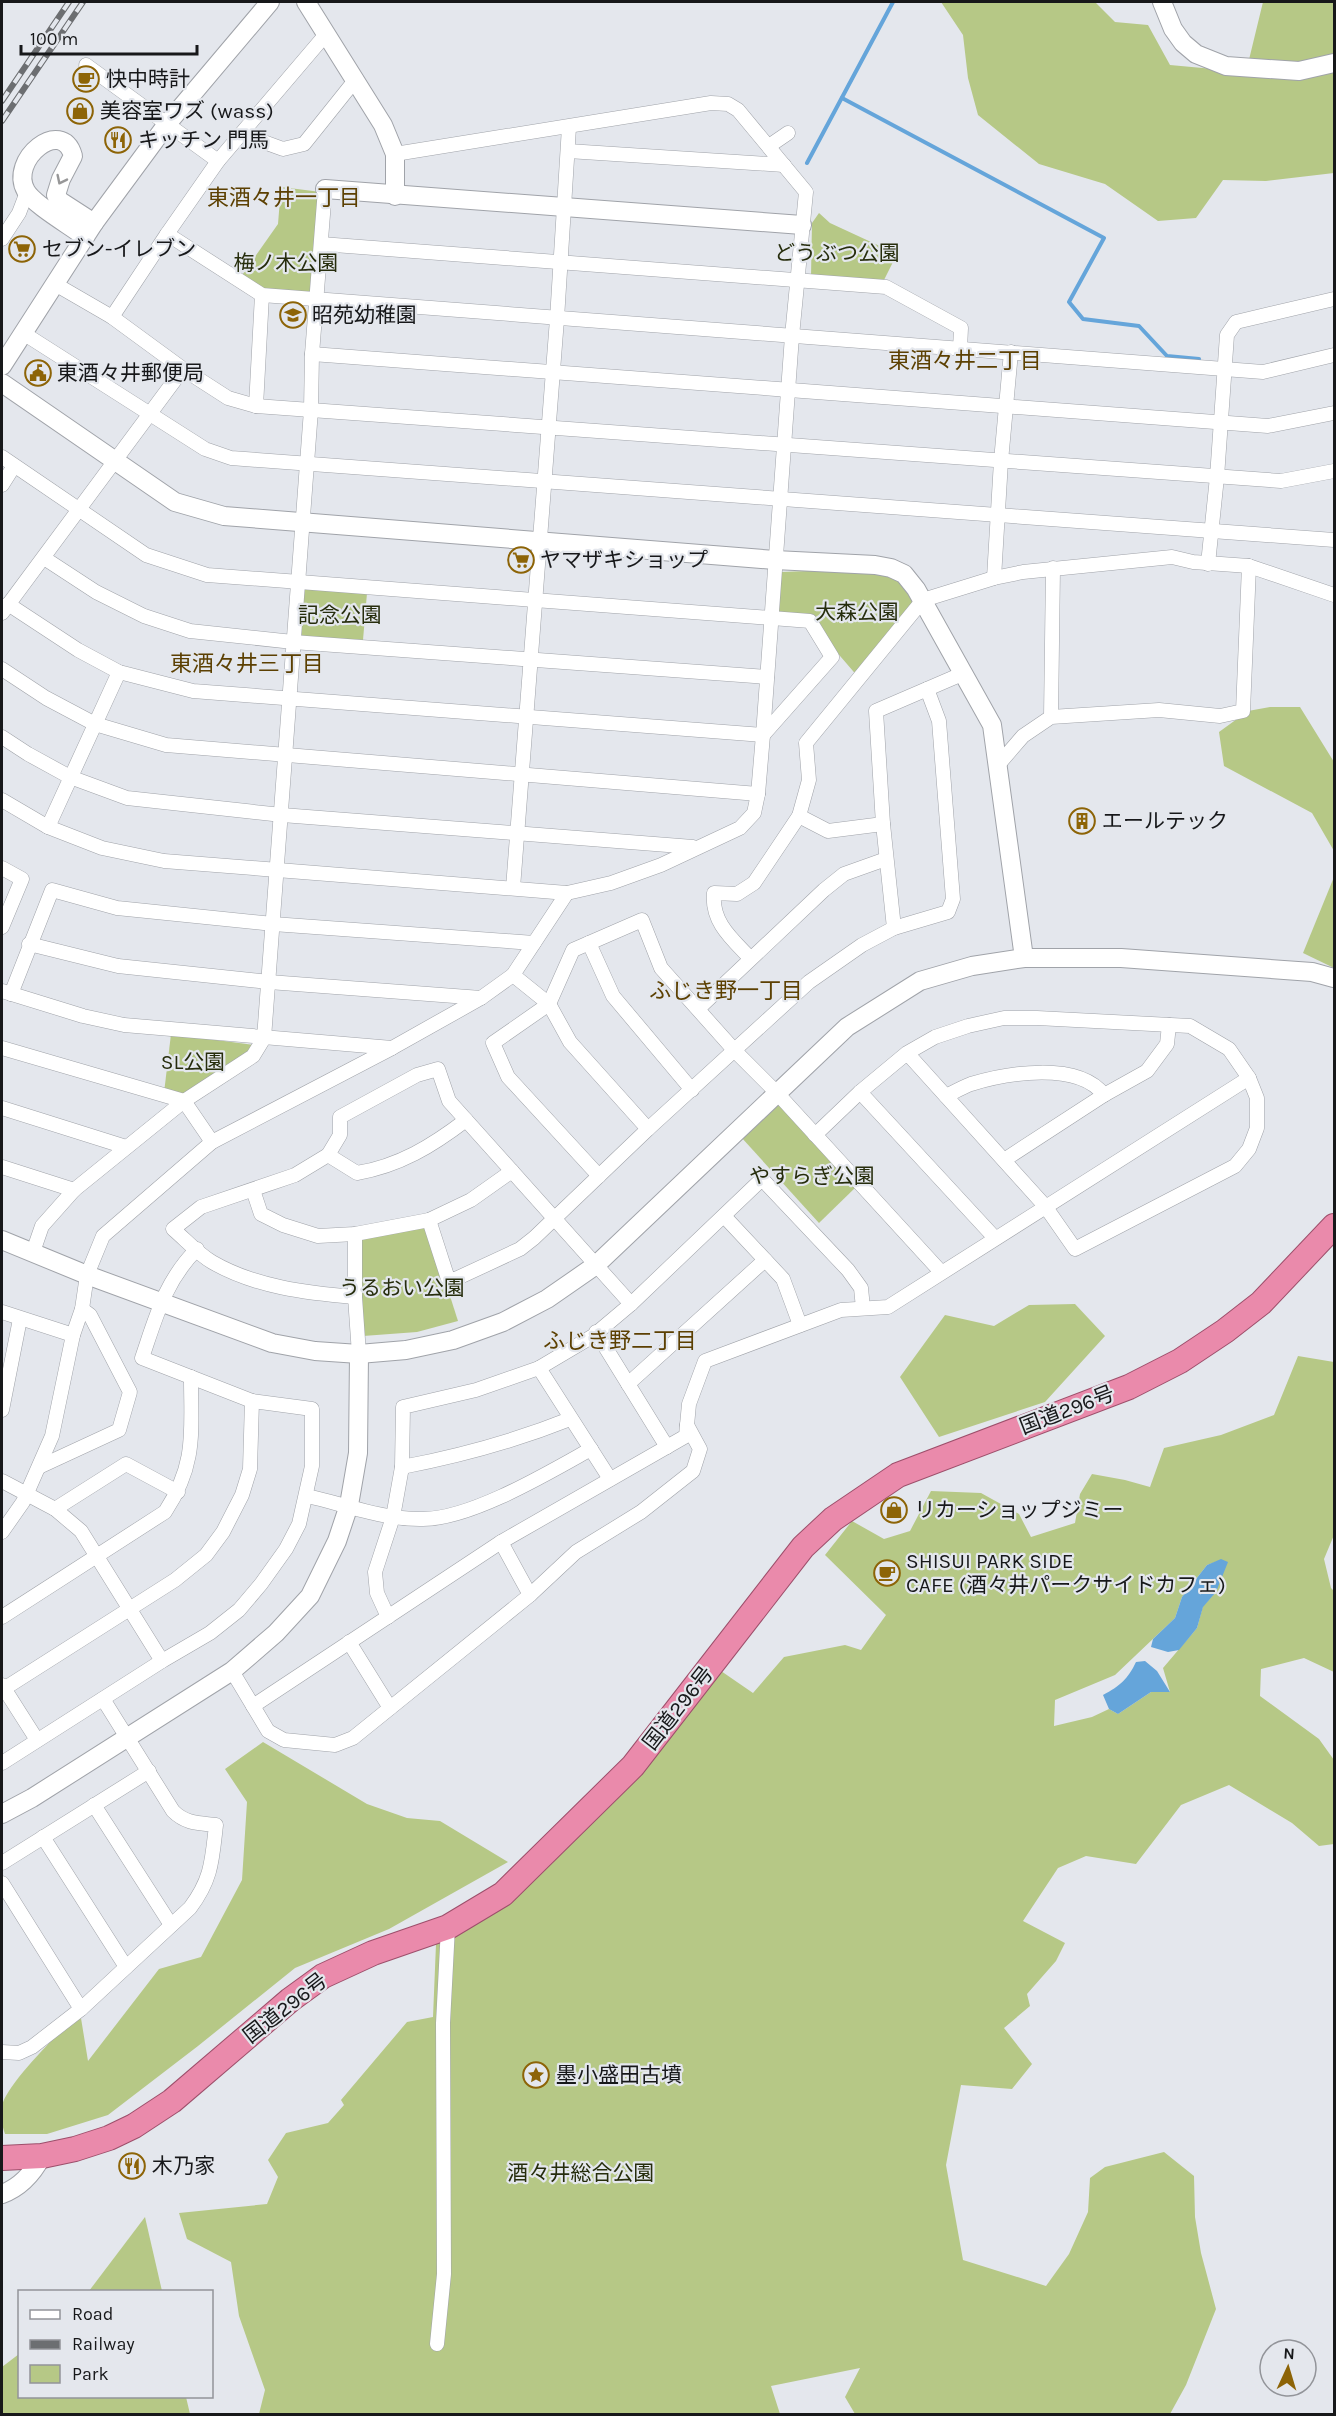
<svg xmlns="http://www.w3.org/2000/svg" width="1336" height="2416" font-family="Karla,'Noto Sans JP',sans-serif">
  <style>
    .green { fill: #b6c886; fill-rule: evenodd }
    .water { fill: #65a5da }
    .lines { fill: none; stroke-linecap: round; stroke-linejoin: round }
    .stream { stroke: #65a5da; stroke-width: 4 }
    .minor-casing { stroke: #a0a3a9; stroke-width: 15 }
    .tertiary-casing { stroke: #a0a3a9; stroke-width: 20 }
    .trunk-casing { stroke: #9d4f6b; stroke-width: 26 }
    .minor { stroke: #fff; stroke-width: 14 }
    .tertiary { stroke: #fff; stroke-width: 18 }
    .trunk { stroke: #ea8aab; stroke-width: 24 }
    .rail-casing { stroke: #6c6e71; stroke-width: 6 }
    .rail { stroke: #e4e7ed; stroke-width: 4; stroke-dasharray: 11; stroke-linecap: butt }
    .oneway { stroke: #979798 }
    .labels { text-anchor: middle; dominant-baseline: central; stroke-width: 4.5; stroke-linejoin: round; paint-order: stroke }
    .poi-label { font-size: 21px; fill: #17181a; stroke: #e4e7ed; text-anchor: start }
    .park-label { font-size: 21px; fill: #262d0c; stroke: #e4e7ed }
    .street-label { font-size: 21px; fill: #17181a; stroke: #e4e7ed }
    .neighbourhood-label { font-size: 22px; fill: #5c4002; stroke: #e4e7ed }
  </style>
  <rect width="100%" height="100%" fill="#e4e7ed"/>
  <g class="green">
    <path d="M 941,2 L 1095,2 L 1115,22 L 1148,25 L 1170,65 L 1246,72 L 1263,2 L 1334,2 L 1334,173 L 1266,181 L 1223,180 L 1196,218 L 1158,221 L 1105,184 L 1039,164 L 978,115 L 968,78 L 963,35 Z"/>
    <path d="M 281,187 L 321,192 L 313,295 L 263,291 L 240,278 L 278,224 Z"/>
    <path d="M 819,213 L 830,223 L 897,254 L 883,282 L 811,277 L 812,223 Z"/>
    <path d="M 887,568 L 923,600 L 859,678 L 810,621 L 778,612 L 781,572 Z"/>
    <path d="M 303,588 L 367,593 L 363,640 L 299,636 Z"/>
    <path d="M 1270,707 L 1300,707 L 1334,762 L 1334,851 L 1312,813 L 1224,766 L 1219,732 L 1248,711 Z"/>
    <path d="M 1334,877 L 1334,968 L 1303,953 Z"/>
    <path d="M 171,1034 L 254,1045 L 251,1054 L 183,1099 L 164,1093 Z"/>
    <path d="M 777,1099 L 857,1186 L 819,1223 L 741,1137 Z"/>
    <path d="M 427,1224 L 458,1321 L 417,1332 L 363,1336 L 358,1236 Z"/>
    <path d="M 1075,1304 L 1105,1336 L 1045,1402 L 939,1437 L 900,1377 L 945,1315 L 994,1326 L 1029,1305 Z"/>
    <path d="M 1298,1356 L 1334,1362 L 1334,1535 L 1324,1559 L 1331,1588 L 1334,1591 L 1334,1672 L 1304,1658 L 1261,1669 L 1260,1696 L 1319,1739 L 1334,1760 L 1334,1844 L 1319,1846 L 1292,1823 L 1229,1785 L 1181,1805 L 1136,1864 L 1086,1856 L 1058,1868 L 1023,1921 L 1065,1943 L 1056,1961 L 1027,1994 L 1030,2006 L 1004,2028 L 1032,2064 L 1012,2089 L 961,2085 L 946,2165 L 963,2260 L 1046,2286 L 1069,2254 L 1088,2212 L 1090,2178 L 1105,2167 L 1164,2152 L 1194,2176 L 1195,2217 L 1201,2253 L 1216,2309 L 1186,2385 L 1170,2414 L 855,2414 L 845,2397 L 860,2368 L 771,2386 L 780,2414 L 259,2414 L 265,2390 L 239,2316 L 231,2262 L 187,2239 L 179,2213 L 267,2204 L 278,2177 L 268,2160 L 286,2133 L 328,2123 L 344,2105 L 341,2100 L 407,2022 L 433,2017 L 436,1944 L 488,1910 L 721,1671 L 753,1693 L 784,1657 L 845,1645 L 861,1650 L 886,1615 L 825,1555 L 852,1521 L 884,1539 L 910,1531 L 931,1491 L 981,1493 L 1019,1514 L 1031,1537 L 1075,1523 L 1080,1494 L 1092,1474 L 1125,1480 L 1150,1487 L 1164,1448 L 1221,1435 L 1274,1415 ZM 1221,1560 L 1216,1592 L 1203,1606 L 1197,1628 L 1163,1668 L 1170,1692 L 1151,1692 L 1118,1714 L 1109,1709 L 1092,1717 L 1054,1726 L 1055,1700 L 1115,1675 L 1175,1618 L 1182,1597 L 1207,1565 Z"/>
    <path d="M 263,1742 L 367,1804 L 407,1818 L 440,1821 L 508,1862 L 389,1929 L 295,1968 L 198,2046 L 108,2115 L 47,2134 L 5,2134 C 2,2125 0,2116 2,2106 C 6,2084 62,2030 80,2012 L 88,2061 L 159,1969 L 201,1957 L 242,1880 L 247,1802 L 225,1769 Z"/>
    <path d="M 145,2217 L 162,2291 L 89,2291 Z"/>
    <path d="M 19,2354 L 20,2396 L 186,2397 L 190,2414 L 2,2414 L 2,2367 Z"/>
  </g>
  <g class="water">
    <path d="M 1221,1559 L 1228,1562 L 1216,1592 L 1203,1607 L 1197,1628 L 1179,1650 L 1168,1652 L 1151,1647 L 1153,1639 L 1175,1618 L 1182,1597 L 1207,1565 Z"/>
    <path d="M 1145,1661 L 1157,1671 L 1170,1692 L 1151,1692 L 1118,1714 L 1109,1709 L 1103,1695 C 1120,1686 1128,1679 1136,1662 Z"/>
  </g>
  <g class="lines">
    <g class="stream">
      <path d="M 842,98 L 1104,238 L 1069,302 L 1083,319 L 1139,326 L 1167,356 L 1199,359"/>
      <path d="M 807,163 L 893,2"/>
    </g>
    <g class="minor-casing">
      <g id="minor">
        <path d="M 86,65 L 218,161"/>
        <path d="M 242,134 L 283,149 L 304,144 L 356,79"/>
        <path d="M 769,146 L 788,133"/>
        <path d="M 568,151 L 784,165"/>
        <path d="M 167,234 L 262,295 L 1263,372 L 1334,355"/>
        <path d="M 2,239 L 19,213 L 27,192"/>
        <path d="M 321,244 L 886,287 L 961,328 L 960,349"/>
        <path d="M 55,284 L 112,317 L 183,369 L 228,398 L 256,406 L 1281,481 L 1334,471"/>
        <path d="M 112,317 L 167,234 L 218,161 L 327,33"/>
        <path d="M 23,333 L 205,449 L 231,458 L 1334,540"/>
        <path d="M 312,354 L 1268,426 L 1334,413"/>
        <path d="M 256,406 L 262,295"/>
        <path d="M 2,457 L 146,555 L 207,575 L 810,621 L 832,657 L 763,735 L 193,691 L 119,672 L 78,650 L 8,604"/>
        <path d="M 2,485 L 14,466"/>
        <path d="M 44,558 L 96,592 L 144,616 L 190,631 L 293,642 L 767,677"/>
        <path d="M 1208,564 L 1217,477 L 1227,335 L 1236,322 L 1334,299"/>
        <path d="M 994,578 L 1001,461 L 1011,352"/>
        <path d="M 2,613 L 183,369"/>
        <path d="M 2,669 L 46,698 L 95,724 L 166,745 L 758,794"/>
        <path d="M 1051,717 L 1053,568"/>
        <path d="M 2,737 L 28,754 L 70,777 L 127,798 L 282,815 L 693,847"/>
        <path d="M 998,765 L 1023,736 L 1051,717 L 1159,710 L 1220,716 L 1243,711 L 1249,566"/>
        <path d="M 2,800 L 48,827 L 102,848 L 164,861 L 567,893 L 611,883 L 661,865 L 740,828 L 754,813 L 758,794 L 763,735 L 792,336 L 806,192 L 738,110 L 728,104 L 711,103 L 395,154"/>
        <path d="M 799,816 L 828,831 L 883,824"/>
        <path d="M 48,827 L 119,672"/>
        <path d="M 2,868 L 22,879 L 2,927"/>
        <path d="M 513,888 L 557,319 L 569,127"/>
        <path d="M 894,928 L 883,824 L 876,711 L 962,674"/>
        <path d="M 589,943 L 613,996 L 692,1090"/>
        <path d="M 29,944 L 118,966 L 269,982 L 481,998"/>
        <path d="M 750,958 C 732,939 711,922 714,893 L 737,894 L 754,883 L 799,816 L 809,780 L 806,743 L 923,600 L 994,578 L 1023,572 L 1172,557 L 1193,562 L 1249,566 L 1334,595"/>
        <path d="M 513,975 L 549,1004 L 570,1042 L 648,1129"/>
        <path d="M 2,991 L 83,1016 L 124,1025 L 392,1048"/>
        <path d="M 11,994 L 52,890 L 117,908 L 273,924 L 534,943"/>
        <path d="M 699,1008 L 824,890 L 844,874 L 886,859"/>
        <path d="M 2,1048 L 184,1101 L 212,1142"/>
        <path d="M 860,1092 L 994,1237"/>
        <path d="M 946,1096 C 954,1092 963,1087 971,1084 C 1007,1073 1078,1061 1104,1095"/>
        <path d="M 2,1108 L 126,1147"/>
        <path d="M 815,1135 L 860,1092 L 907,1053 L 935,1037 L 968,1026 L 1004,1018 L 1037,1018 L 1190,1026 L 1229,1049 L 1249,1078 L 1257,1098 L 1257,1128 L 1249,1149 L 1235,1166 L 1075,1249 L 1045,1206 L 907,1053"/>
        <path d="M 328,1155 L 357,1173 C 399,1166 432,1146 466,1120"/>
        <path d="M 1004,1160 L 1104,1095 L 1147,1071 L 1167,1044 L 1169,1025"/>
        <path d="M 2,1167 L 74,1190"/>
        <path d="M 599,1176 L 508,1077 L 493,1043 L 549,1004 L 573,950 L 642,920 L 661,968 L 735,1051 L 777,1093 L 941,1272"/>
        <path d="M 253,1190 L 261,1214 L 283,1225 L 318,1236 L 355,1234 L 429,1220 L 471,1200 L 512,1171"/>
        <path d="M 724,1216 L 783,1279 L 800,1325"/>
        <path d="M 429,1220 L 449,1282 L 520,1249 L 534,1238 L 648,1129 L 809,982 L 862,945 L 894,928 L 948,912 L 953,899 L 939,721 L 927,689"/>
        <path d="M 355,1234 L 355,1297 L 359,1354"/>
        <path d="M 33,1252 L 42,1226 L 74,1190 L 184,1101 L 253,1056 L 264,1038 L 311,410 L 312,354 L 325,189"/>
        <path d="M 355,1297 C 307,1293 255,1287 212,1262 C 198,1254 186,1240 173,1229 L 201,1207 L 295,1175 L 328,1155 L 340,1135 L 340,1117 L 417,1075 L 438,1069 L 449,1101 L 631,1304"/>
        <path d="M 2,1312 L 73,1335"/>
        <path d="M 596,1332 L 667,1447"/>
        <path d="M 539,1368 L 610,1479"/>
        <path d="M 628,1384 L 765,1260"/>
        <path d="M 2,1410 L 20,1319"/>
        <path d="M 39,1467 L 119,1430 L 130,1392 L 90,1315 L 82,1309"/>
        <path d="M 402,1467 C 460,1456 515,1441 570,1419"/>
        <path d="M 2,1481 L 55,1509 L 81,1531 L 162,1661"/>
        <path d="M 307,1496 C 344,1504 384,1520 423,1519 C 471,1519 548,1473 591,1449"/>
        <path d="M 55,1509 L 126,1464 L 178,1492"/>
        <path d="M 2,1532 L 23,1502 L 52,1436 L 73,1335 L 82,1309 L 87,1275 L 103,1236 L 212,1142 L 392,1048 L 481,998 L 513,975 L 567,893"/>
        <path d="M 530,1595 L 576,1552 L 641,1512 L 693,1471 L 700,1449 L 687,1425"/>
        <path d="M 2,1617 L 165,1512 C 197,1463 191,1432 191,1377"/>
        <path d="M 388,1617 L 377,1593 L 375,1572 L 393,1517 L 402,1467 L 403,1407 L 476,1390 L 539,1368 L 593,1336 L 631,1304 L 762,1179 L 848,1270 L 861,1288 L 863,1308"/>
        <path d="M 349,1642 L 390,1708"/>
        <path d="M 232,1671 L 268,1731 L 284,1740 L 335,1745 L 353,1738 L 530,1595 L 501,1542"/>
        <path d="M 2,1685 L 37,1740"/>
        <path d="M 2,1690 L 175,1580 L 206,1555 L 223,1532 L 242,1495 L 250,1469 L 252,1401"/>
        <path d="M 253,1706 L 501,1542 L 686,1436 L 689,1404 L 705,1361 L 841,1310 L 888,1307 L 1249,1078"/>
        <path d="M 2,1763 L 162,1661 L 210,1633 L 239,1610 L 261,1584 L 286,1549 L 299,1524 L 312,1466 L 312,1409 L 252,1401 L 142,1358 C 156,1317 165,1281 197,1249"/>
        <path d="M 94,1805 L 171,1925"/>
        <path d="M 43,1837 L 126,1967"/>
        <path d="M 2,1863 L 149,1771"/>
        <path d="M 2,1883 L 81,2009"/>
        <path d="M 2,2052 L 19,2053 L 32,2047 L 81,2009 L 190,1908 C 212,1879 212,1860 216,1825 C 199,1823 186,1824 173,1811 L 103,1699"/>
        <path d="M 437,2344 L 444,2274 L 443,2023 L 448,1927"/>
      </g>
    </g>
    <g class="tertiary-casing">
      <g id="tertiary">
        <path d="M 306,2 L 383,125 L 395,154 L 395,196"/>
        <path d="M 1162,2 L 1173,29 L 1183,43 L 1196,54 L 1226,66 L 1299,71 L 1334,63"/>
        <path d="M 325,189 L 802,225"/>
        <path d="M 85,237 C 71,226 34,205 26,191 C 8,160 62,116 73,156 L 61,179 L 56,195 L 60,201 L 94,223"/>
        <path d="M 2,366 L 94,223 L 167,124 L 270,2"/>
        <path d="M 2,383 L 175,502 L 224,516 L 775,560 L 875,565 L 891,568 L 904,574 L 916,589 L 992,725 L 1024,958"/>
        <path d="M 2,1240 L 87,1275 L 272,1343 L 315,1351 L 359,1354 L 406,1350 L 453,1340 L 503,1322 L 547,1299 L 596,1265 L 847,1027 L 920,981 L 972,966 L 1024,958 L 1121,958 L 1312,972 L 1334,978"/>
        <path d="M 2,1814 L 32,1798 L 232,1671 L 276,1633 L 310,1596 L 337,1541 L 349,1505 L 358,1453 L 359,1354"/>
        <path d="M 2,2194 C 21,2187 33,2173 42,2156"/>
      </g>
    </g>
    <g class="trunk-casing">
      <path id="trunk" d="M 2,2158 L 42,2156 L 75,2149 L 109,2138 L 134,2126 L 172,2101 L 290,2000 L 323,1976 L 373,1953 L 448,1927 L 503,1894 L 633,1766 L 803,1547 L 833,1519 L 898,1475 L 1129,1387 L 1180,1361 L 1225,1331 L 1261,1303 L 1334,1226"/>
    </g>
    <use href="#minor" class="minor"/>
    <use href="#tertiary" class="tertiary"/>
    <use href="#trunk" class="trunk"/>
    <g class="rail-casing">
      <g id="rail">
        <path d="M 2,101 L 69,2"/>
        <path d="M 2,121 L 83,2"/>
      </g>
    </g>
    <use href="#rail" class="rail"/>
  </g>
  <defs><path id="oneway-chevron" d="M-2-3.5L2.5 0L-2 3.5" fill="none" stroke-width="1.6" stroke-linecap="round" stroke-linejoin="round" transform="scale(1.5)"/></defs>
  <use class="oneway" href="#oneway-chevron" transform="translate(61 180) rotate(116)"/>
  <defs>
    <g id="cafe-ring" transform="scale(1.35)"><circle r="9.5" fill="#e4e7ed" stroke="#8d6407" stroke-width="1.5"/><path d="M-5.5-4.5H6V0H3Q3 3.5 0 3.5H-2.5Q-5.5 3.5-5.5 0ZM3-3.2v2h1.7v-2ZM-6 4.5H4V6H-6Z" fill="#8d6407"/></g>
    <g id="shop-ring" transform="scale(1.35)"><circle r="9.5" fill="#e4e7ed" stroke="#8d6407" stroke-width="1.5"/><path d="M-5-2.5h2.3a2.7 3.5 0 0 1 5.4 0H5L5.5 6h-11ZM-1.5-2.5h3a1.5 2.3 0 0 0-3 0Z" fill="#8d6407"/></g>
    <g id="restaurant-ring" transform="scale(1.35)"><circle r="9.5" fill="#e4e7ed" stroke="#8d6407" stroke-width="1.5"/><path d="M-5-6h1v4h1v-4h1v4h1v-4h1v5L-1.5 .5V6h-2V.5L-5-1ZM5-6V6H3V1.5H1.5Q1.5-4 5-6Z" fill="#8d6407"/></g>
    <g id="supermarket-ring" transform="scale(1.35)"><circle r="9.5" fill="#e4e7ed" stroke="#8d6407" stroke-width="1.5"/><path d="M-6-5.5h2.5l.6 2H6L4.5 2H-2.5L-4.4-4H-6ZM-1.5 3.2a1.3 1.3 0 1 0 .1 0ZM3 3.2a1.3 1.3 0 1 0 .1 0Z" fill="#8d6407"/></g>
    <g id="school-ring" transform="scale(1.35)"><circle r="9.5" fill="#e4e7ed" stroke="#8d6407" stroke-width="1.5"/><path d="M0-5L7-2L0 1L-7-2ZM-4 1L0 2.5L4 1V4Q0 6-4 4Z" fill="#8d6407"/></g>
    <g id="civic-ring" transform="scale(1.35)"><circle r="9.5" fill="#e4e7ed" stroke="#8d6407" stroke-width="1.5"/><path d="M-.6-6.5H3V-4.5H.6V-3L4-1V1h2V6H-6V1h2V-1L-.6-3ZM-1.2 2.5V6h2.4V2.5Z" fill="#8d6407"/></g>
    <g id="building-ring" transform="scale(1.35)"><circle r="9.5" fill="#e4e7ed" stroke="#8d6407" stroke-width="1.5"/><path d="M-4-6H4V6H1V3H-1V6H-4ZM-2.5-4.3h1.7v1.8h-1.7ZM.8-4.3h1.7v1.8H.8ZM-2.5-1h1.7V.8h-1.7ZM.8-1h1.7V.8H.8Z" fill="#8d6407"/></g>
    <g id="sight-ring" transform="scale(1.35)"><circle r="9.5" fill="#e4e7ed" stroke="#8d6407" stroke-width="1.5"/><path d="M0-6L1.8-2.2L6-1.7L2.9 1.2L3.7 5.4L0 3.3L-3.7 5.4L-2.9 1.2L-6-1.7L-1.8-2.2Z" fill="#8d6407"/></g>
  </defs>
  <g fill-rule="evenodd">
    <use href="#cafe-ring" x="86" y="79"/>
    <use href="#shop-ring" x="80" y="111"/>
    <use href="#restaurant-ring" x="118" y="140"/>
    <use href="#supermarket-ring" x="22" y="249"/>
    <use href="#school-ring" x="293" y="315"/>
    <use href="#civic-ring" x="38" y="373"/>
    <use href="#supermarket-ring" x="521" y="560"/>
    <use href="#building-ring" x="1082" y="821"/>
    <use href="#shop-ring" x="894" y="1510"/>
    <use href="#cafe-ring" x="887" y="1573"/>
    <use href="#sight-ring" x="536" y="2075"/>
    <use href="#restaurant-ring" x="132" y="2166"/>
  </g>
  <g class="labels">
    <g class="poi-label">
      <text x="106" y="79">快中時計</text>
      <text x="100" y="111">美容室ワズ (wass)</text>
      <text x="138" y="140">キッチン 門馬</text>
      <text x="42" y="249">セブン-イレブン</text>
      <text x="312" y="315">昭苑幼稚園</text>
      <text x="57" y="373">東酒々井郵便局</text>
      <text x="540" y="560">ヤマザキショップ</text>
      <text x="1102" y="821">エールテック</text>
      <text x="914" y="1510">リカーショップジミー</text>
      <text x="906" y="1561">SHISUI PARK SIDE<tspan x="906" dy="24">CAFE (酒々井パークサイドカフェ)</tspan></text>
      <text x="556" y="2075">墨小盛田古墳</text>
      <text x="152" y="2166">木乃家</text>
    </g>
    <g class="park-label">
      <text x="837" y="253">どうぶつ公園</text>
      <text x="286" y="263">梅ノ木公園</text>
      <text x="857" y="612">大森公園</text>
      <text x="340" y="615">記念公園</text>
      <text x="193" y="1062">SL公園</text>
      <text x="812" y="1176">やすらぎ公園</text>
      <text x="402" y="1288">うるおい公園</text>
      <text x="581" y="2173">酒々井総合公園</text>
    </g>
    <g class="street-label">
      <text transform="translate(1067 1410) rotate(-21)">国道296号</text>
      <text transform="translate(678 1708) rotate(-52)">国道296号</text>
      <text transform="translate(285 2008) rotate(-38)">国道296号</text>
    </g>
    <g class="neighbourhood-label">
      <text x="284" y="198">東酒々井一丁目</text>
      <text x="965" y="361">東酒々井二丁目</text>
      <text x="247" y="664">東酒々井三丁目</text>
      <text x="726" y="991">ふじき野一丁目</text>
      <text x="620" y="1341">ふじき野二丁目</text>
    </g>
  </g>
  <rect width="1336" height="2416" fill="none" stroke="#17181a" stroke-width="6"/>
  <rect x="18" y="2290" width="195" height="108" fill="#e4e7ed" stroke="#929499" stroke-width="1.5"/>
  <rect x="30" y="2310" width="30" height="9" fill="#ffffff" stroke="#929499" stroke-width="1.5"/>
  <text x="72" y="2320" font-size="18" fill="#17181a">Road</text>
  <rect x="30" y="2340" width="30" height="9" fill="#6c6e71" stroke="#929499" stroke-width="1.5"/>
  <text x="72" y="2350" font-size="18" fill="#17181a">Railway</text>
  <rect x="30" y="2365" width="30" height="18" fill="#b6c886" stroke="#929499" stroke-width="1.5"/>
  <text x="72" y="2380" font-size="18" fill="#17181a">Park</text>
  <g transform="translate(1288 2368) rotate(4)"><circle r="28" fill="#e4e7ed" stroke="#929499" stroke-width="1.5"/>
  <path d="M0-4.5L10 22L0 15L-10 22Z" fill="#8d6407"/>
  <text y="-9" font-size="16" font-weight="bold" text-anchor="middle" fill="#17181a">N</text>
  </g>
  <path d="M21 45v9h176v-9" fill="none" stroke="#17181a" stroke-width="3"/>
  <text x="30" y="45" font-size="18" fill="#17181a" stroke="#e4e7ed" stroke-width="4.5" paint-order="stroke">100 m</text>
</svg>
